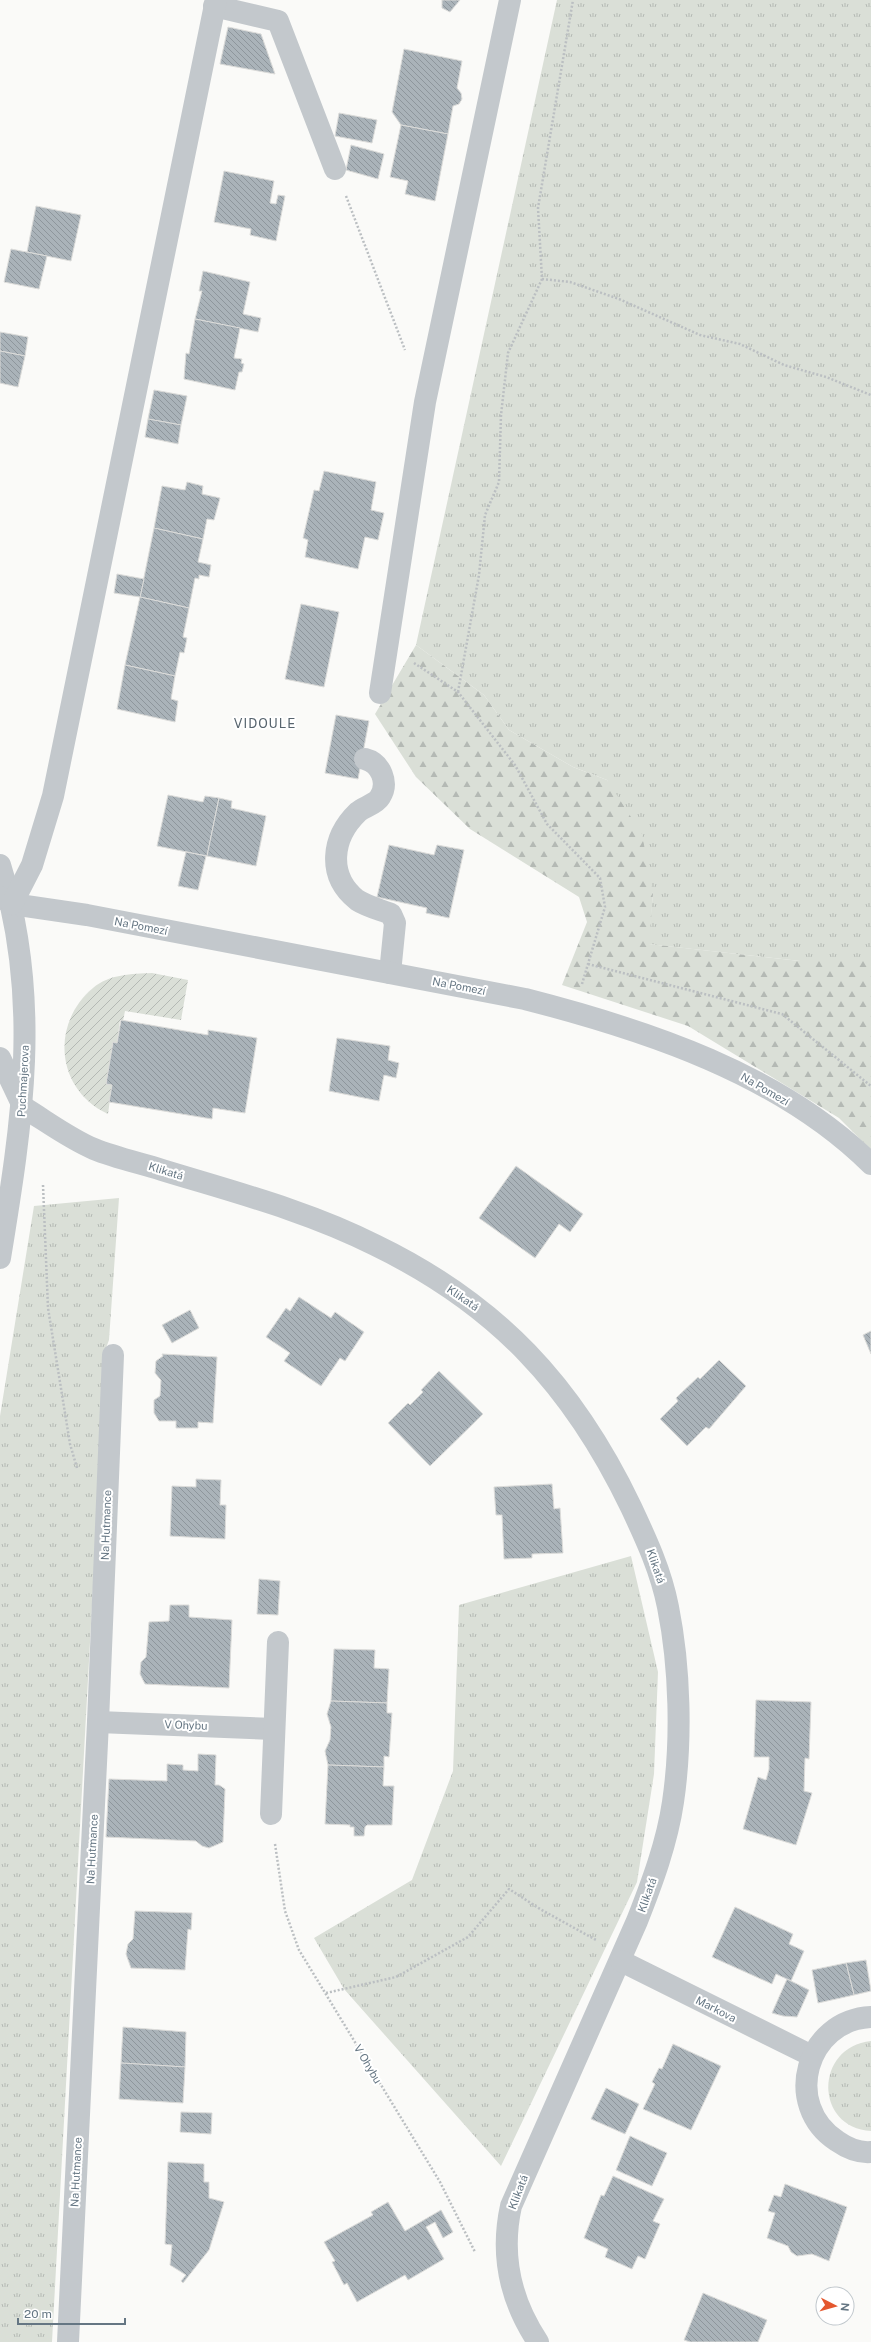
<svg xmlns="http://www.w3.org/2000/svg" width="871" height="2342" font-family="'Public Sans',sans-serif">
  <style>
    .grass { fill: url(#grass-tufts) }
    .forest { fill: url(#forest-firs) }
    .garden { fill: url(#garden-furrows) }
    .building { fill: url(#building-back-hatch); stroke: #dcdcda }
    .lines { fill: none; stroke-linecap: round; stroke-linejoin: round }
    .path { stroke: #bbbfc2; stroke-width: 2.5; stroke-dasharray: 2 2; stroke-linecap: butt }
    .minor { stroke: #c3c8cc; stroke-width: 22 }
    .labels { text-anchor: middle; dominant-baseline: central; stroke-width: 4; stroke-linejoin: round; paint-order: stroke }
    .street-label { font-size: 11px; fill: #657683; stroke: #fff }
    .quarter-label { font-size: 13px; letter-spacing: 1px; fill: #57646e; stroke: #fff }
  </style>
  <defs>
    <pattern id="grass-tufts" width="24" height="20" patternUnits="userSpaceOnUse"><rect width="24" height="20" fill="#dadfd7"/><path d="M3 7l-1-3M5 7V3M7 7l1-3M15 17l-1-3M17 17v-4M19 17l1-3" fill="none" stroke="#b4b9b4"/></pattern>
    <pattern id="forest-firs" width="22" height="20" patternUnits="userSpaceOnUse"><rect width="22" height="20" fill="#dadfd7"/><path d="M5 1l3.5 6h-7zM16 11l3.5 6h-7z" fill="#b4b9b4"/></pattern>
    <pattern id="garden-furrows" width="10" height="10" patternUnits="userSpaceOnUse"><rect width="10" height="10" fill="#dadfd7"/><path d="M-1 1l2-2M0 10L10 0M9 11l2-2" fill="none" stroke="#b4b9b4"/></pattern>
    <pattern id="building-back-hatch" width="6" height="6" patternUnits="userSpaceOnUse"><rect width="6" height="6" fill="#aab3b9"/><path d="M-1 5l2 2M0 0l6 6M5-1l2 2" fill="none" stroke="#8e969c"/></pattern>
  </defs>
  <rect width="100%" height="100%" fill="#fafaf8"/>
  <g class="grass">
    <path d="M 557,0 L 871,0 L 871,961 L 800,961 L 648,944 L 653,894 L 607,780 L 573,767 L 509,730 L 484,695 L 416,645 Z"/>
    <path d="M 119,1198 L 109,1340 L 106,1348 L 52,2342 L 0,2342 L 0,1416 L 34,1206 Z"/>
    <path d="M 631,1556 L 658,1672 L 654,1774 L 637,1882 L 501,2166 L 344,1989 L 314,1938 L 412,1880 L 453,1771 L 459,1605 Z"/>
    <path d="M 871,2041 L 871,2131 C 814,2128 814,2047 871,2041 Z"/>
  </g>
  <path class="forest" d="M 416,645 L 484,695 L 509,730 L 573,767 L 607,780 L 642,834 L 653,894 L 649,944 L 800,961 L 871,958 L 871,1150 L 839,1118 L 688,1026 L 562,985 L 587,922 L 579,897 L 470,829 L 416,777 L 375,714 Z"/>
  <path class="garden" d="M 152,973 L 188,980 L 181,1020 L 125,1011 L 123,1021 L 120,1020 L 117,1043 L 113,1042 L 106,1084 L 112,1085 L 108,1114 C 56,1090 50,1024 93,988 C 109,974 132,974 152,973 Z"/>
  <g class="building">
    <path d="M 442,0 L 460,0 L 450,12 L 442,8 Z"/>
    <path d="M 228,27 L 261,34 L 275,74 L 220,64 Z"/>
    <path d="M 404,49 L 462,61 L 457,88 L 461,93 L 462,99 L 459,104 L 453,106 L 448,134 L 401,125 L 392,112 Z"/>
    <path d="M 339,113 L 377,120 L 372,143 L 335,136 Z"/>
    <path d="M 401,125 L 448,134 L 435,201 L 405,194 L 408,181 L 390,177 Z"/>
    <path d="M 351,145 L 384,154 L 378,179 L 346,170 Z"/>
    <path d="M 224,171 L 274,181 L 270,203 L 276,204 L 278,195 L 285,196 L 276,241 L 250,235 L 251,229 L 214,222 Z"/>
    <path d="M 36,206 L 81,215 L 71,261 L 27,252 Z"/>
    <path d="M 11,249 L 47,256 L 39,289 L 4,282 Z"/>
    <path d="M 203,271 L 250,282 L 243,314 L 261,318 L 258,332 L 195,319 L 202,291 L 199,291 Z"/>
    <path d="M 195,319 L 240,328 L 234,358 L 242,359 L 241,363 L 244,364 L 242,372 L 239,372 L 235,390 L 184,379 L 186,353 L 189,354 Z"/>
    <path d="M 0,332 L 28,337 L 25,356 L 0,351 Z"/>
    <path d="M 0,351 L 25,356 L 18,387 L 0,383 Z"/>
    <path d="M 154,390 L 187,396 L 181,425 L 148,419 Z"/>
    <path d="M 148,419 L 181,425 L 178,444 L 145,437 Z"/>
    <path d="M 324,471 L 376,482 L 371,510 L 384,513 L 378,540 L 365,537 L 358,569 L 305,557 L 308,540 L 303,538 L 314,490 L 319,491 Z"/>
    <path d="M 187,482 L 203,486 L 202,494 L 220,498 L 214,520 L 207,519 L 203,539 L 154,528 L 162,486 L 185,490 Z"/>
    <path d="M 154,528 L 203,539 L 198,562 L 211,565 L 209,577 L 199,575 L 199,579 L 195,578 L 189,608 L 140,597 Z"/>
    <path d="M 117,574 L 144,579 L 140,597 L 114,593 Z"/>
    <path d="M 140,597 L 189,608 L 183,637 L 187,638 L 184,653 L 180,652 L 175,676 L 125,665 Z"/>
    <path d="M 301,604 L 339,612 L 324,687 L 285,679 Z"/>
    <path d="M 125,665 L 175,676 L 171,699 L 178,701 L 175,722 L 117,709 Z"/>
    <path d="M 336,715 L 369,721 L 358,779 L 325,773 Z"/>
    <path d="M 168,795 L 203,802 L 205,796 L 219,798 L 207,856 L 157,846 Z"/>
    <path d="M 219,798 L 232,801 L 231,808 L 266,816 L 256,866 L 207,856 Z"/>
    <path d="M 389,845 L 434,855 L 437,845 L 464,850 L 449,918 L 426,913 L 427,908 L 377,897 Z"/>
    <path d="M 186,852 L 206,856 L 198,890 L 178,886 Z"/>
    <path d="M 121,1020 L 208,1035 L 208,1030 L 257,1038 L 245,1113 L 213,1108 L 212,1119 L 109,1102 L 112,1085 L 106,1084 L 113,1042 L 117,1043 Z"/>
    <path d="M 337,1038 L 390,1046 L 388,1060 L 399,1063 L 396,1078 L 384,1075 L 379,1101 L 329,1091 Z"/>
    <path d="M 516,1166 L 583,1214 L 570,1232 L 559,1224 L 535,1258 L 479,1218 Z"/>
    <path d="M 299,1297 L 331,1318 L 335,1312 L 364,1332 L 345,1361 L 340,1358 L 321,1386 L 284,1361 L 290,1353 L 266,1337 L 286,1308 L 290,1311 Z"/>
    <path d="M 190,1310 L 199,1328 L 172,1343 L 162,1325 Z"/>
    <path d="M 871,1331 L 871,1354 L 863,1335 Z"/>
    <path d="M 162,1354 L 217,1357 L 213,1423 L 198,1422 L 198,1428 L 176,1428 L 176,1421 L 159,1421 L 154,1413 L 154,1400 L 160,1396 L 161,1380 L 155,1373 L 156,1361 L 163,1356 Z"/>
    <path d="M 719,1360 L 746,1386 L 709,1429 L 706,1427 L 687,1446 L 660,1419 L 678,1401 L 676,1398 L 698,1377 L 700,1379 Z"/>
    <path d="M 439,1371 L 483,1414 L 430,1466 L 388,1423 L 408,1403 L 410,1405 L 423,1392 L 421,1390 Z"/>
    <path d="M 196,1479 L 221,1480 L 220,1505 L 226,1505 L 225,1539 L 170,1536 L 172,1486 L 196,1487 Z"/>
    <path d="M 552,1484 L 554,1509 L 560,1508 L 563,1553 L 532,1554 L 532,1558 L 504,1559 L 502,1515 L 496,1515 L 494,1487 Z"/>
    <path d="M 259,1579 L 280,1581 L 278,1615 L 257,1614 Z"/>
    <path d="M 170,1605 L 189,1605 L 189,1617 L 232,1620 L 229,1688 L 145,1684 L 140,1674 L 141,1662 L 146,1657 L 149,1622 L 169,1621 Z"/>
    <path d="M 334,1649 L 375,1650 L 374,1668 L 389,1669 L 387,1703 L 331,1701 Z"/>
    <path d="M 756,1700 L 811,1702 L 809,1759 L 805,1758 L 804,1791 L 812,1793 L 796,1845 L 743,1829 L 758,1777 L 766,1780 L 769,1769 L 769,1757 L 754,1757 Z"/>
    <path d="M 331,1701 L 387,1703 L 387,1713 L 392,1713 L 389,1757 L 384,1756 L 384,1767 L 328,1765 L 325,1751 L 330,1740 L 331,1727 L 327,1714 Z"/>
    <path d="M 198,1754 L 216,1755 L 215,1785 L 219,1785 L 225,1789 L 223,1842 L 209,1848 L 202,1846 L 196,1841 L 106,1837 L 109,1779 L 167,1781 L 167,1764 L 183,1765 L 183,1770 L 198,1771 Z"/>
    <path d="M 328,1765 L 384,1767 L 383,1786 L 394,1786 L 392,1825 L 367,1825 L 365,1827 L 364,1836 L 354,1836 L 354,1827 L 350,1827 L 350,1825 L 325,1824 Z"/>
    <path d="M 735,1907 L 793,1934 L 789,1944 L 804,1951 L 791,1981 L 776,1974 L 772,1984 L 712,1957 Z"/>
    <path d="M 135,1911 L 192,1913 L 191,1930 L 188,1929 L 185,1970 L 131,1968 L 126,1954 L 128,1944 L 133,1939 Z"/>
    <path d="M 866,1960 L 871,1991 L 854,1995 L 846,1963 Z"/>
    <path d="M 846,1963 L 854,1995 L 818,2003 L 812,1970 Z"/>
    <path d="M 787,1979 L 809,1990 L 797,2017 L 783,2016 L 772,2013 Z"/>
    <path d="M 123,2027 L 186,2032 L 185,2067 L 121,2063 Z"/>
    <path d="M 673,2044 L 721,2066 L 691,2130 L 643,2109 L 655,2084 L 652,2082 L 659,2068 L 662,2069 Z"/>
    <path d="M 121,2063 L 185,2067 L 183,2103 L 119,2099 Z"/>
    <path d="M 606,2088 L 639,2104 L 625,2134 L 591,2119 Z"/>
    <path d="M 181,2112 L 212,2113 L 211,2134 L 180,2132 Z"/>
    <path d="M 630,2136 L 667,2153 L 652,2186 L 616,2170 Z"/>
    <path d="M 168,2162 L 204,2164 L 204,2182 L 209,2182 L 209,2198 L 224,2202 L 209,2250 L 183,2283 L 181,2281 L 186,2275 L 170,2265 L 172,2245 L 165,2244 Z"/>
    <path d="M 613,2176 L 664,2199 L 653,2221 L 660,2224 L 645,2259 L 638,2256 L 632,2269 L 605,2257 L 608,2249 L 584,2238 L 601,2195 L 604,2196 Z"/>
    <path d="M 785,2184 L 847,2207 L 829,2261 L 812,2254 L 797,2256 L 791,2252 L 788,2246 L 767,2238 L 775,2213 L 768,2211 L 774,2195 L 781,2197 Z"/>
    <path d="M 388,2202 L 405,2231 L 441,2210 L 453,2232 L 443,2238 L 435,2222 L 426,2227 L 444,2259 L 408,2280 L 405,2275 L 357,2302 L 347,2283 L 344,2285 L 332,2262 L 335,2261 L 324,2242 L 373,2215 L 371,2212 Z"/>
    <path d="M 703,2293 L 767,2320 L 758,2342 L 690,2342 L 684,2340 Z"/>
  </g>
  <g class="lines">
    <g class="path">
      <path d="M 346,196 L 405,350"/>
      <path d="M 542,279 L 570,282 L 619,299 L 700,335 L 740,344 L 784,365 L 826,377 L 871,395"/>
      <path d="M 414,663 L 458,692 L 515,765 L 547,824 L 600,878 L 605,907 L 582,984"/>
      <path d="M 458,692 L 479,575 L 485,515 L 499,482 L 501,415 L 508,353 L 542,279 L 538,208 L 573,0"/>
      <path d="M 588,964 L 782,1014 L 871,1086"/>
      <path d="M 43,1185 L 48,1308 L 70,1444 L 77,1468"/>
      <path d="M 275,1844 L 285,1911 L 299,1950 L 440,2182 L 475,2252"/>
      <path d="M 326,1993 L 396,1977 L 468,1937 L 509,1889 L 540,1909 L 596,1940"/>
    </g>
    <g class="minor">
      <path d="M 214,6 L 278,21 L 335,169"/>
      <path d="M 380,693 L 425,402 L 510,0"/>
      <path d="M 365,759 C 381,763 389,783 380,797 C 376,804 364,807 358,812 C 331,838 327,876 357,900 C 366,906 381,910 391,914 L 395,923 L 390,973"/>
      <path d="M 0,865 C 42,999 22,1123 0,1258"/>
      <path d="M 0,897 L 12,904 L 87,915 L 525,999 C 646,1030 780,1074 871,1164"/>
      <path d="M 12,904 L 32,865 L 53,796 L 216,0"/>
      <path d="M 0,1058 L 21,1102"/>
      <path d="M 23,1107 C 46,1121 70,1139 94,1149 C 116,1158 140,1163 162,1170 C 234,1192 308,1211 375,1245 C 497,1304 573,1386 631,1507 C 646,1539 661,1571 668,1607 C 680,1667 682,1741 673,1802 C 667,1843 652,1883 637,1921 L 511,2206 C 500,2256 510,2300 538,2342"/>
      <path d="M 98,1722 L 274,1729"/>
      <path d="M 271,1814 L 278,1642"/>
      <path d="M 621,1961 L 812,2056"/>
      <path d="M 871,2017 C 806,2020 782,2105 837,2141 C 847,2148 859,2153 871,2152"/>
      <path d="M 68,2342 L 98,1722 L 113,1355"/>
    </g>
  </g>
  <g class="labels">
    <g class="street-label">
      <text transform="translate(141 926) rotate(11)">Na Pomezí</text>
      <text transform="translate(459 986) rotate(11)">Na Pomezí</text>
      <text transform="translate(23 1081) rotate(-87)">Puchmajerova</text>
      <text transform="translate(765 1089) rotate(30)">Na Pomezí</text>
      <text transform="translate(166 1171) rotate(17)">Klikatá</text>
      <text transform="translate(463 1298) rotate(34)">Klikatá</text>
      <text transform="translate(106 1525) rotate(-88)">Na Hutmance</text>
      <text transform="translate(656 1566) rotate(71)">Klikatá</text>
      <text transform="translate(186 1725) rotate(2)">V Ohybu</text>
      <text transform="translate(92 1849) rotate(-87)">Na Hutmance</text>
      <text transform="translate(647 1895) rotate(-70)">Klikatá</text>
      <text transform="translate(716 2009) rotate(27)">Markova</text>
      <text transform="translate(368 2064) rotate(59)">V Ohybu</text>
      <text transform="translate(76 2172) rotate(-87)">Na Hutmance</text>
      <text transform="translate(518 2192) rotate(-69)">Klikatá</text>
    </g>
    <g class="quarter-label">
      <text x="265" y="723">VIDOULE</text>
    </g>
  </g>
  <g transform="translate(835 2306) rotate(96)"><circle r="19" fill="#ffffff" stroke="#c1c8cd"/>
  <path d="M0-3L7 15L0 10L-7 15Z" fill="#e4572e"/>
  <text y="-6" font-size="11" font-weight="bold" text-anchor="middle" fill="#657683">N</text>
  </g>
  <path d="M18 2318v6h107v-6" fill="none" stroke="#657683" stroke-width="2"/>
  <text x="24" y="2318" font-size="12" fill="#657683" stroke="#ffffff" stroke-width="3" paint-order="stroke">20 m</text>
</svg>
